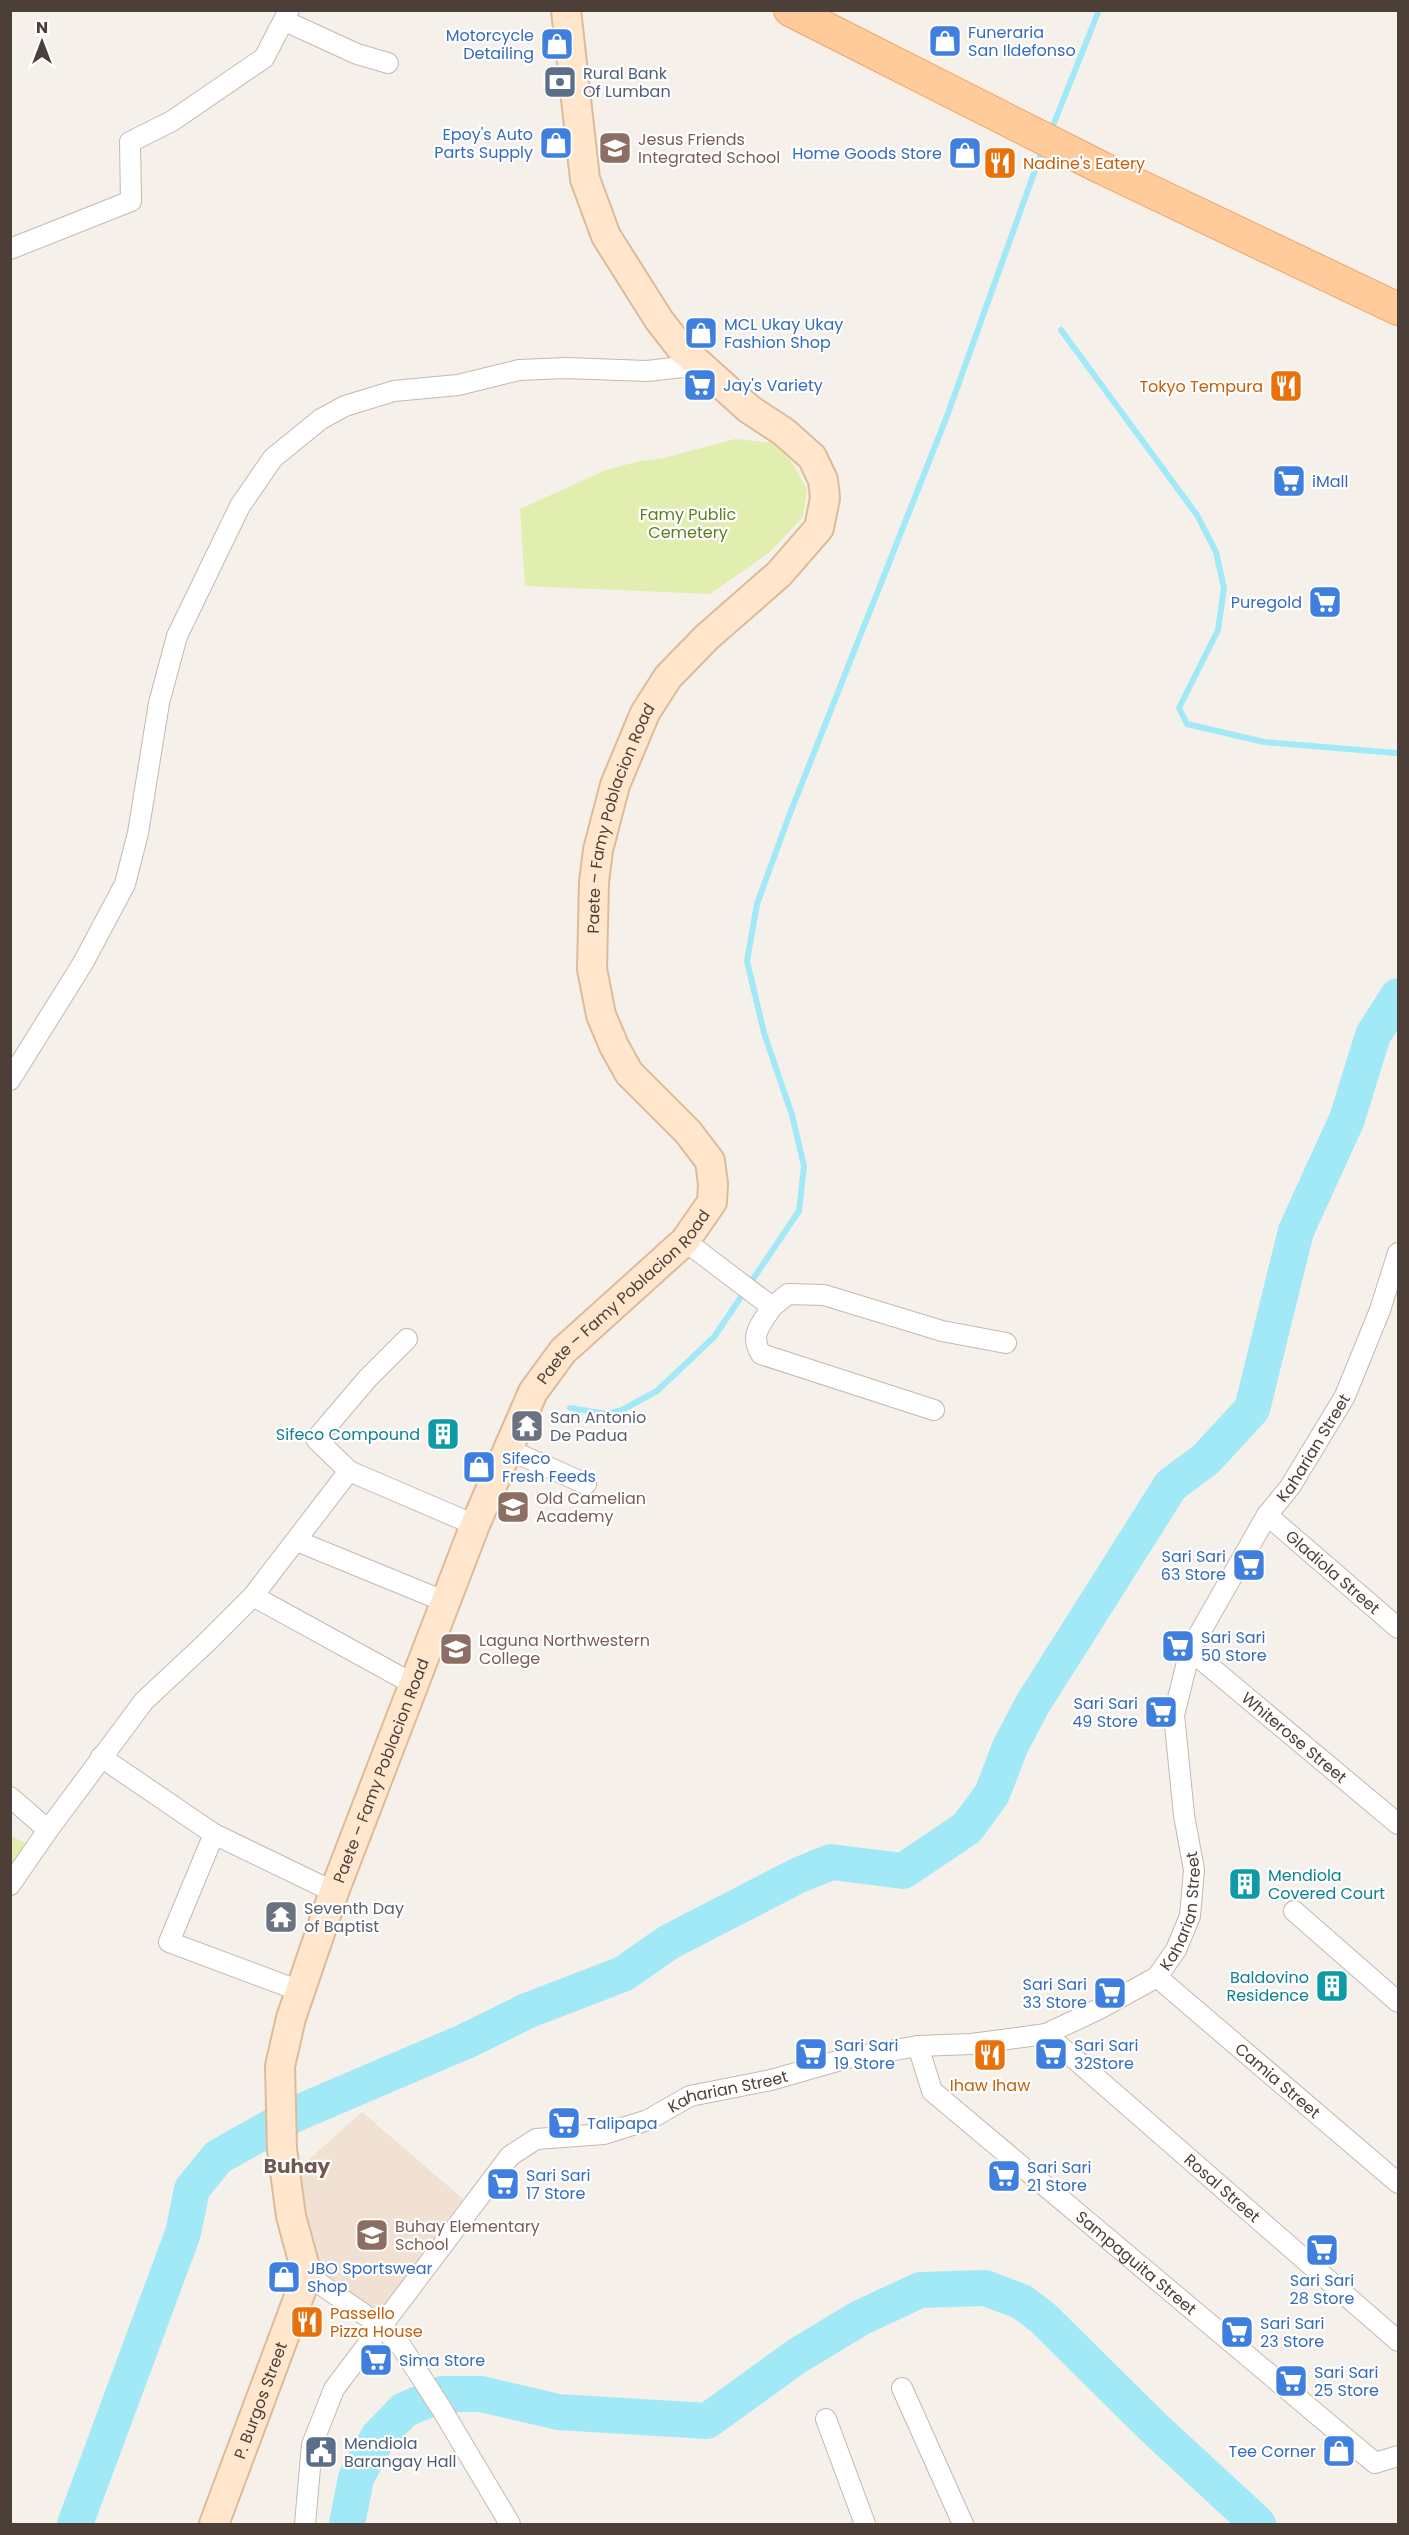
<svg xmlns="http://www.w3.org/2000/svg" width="1409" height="2535" font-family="Poppins,sans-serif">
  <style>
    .education { fill: #f1e1d3 }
    .green { fill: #e1eeb0 }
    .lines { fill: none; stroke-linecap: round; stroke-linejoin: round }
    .stream { stroke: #a2e9f8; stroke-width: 6 }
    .river { stroke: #a2e9f8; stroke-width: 36 }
    .street-casing { stroke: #c6b8af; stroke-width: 22 }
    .secondary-casing { stroke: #debb98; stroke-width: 32 }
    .primary-casing { stroke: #efa25f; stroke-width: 34 }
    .street { stroke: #fff; stroke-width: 20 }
    .secondary { stroke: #ffe6cc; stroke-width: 28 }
    .primary { stroke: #ffcb9b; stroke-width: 32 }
    .labels { text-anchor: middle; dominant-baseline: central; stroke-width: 4.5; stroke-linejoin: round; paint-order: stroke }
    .shop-label { font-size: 16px; fill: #366cbe; stroke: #fff; text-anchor: start }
    .service-label { font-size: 16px; fill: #4e5e75; stroke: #fff; text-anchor: start }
    .education-label { font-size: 16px; fill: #785e54; stroke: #fff; text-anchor: start }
    .food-label { font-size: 16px; fill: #c56008; stroke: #fff; text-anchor: start }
    .park-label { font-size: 16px; fill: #5b7f22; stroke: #fff }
    .street-label { font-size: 16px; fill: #4c3f37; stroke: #fff }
    .worship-label { font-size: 16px; fill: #5b616d; stroke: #fff; text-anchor: start }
    .culture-label { font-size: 16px; fill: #0d838f; stroke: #fff; text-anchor: end }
    .quarter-label { font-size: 20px; font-weight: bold; fill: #705a4d; stroke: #fff }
  </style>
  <rect width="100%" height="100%" fill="#f6f0ea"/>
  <path class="education" d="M 362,2112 L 463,2199 L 379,2312 L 313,2271 L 296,2171 Z"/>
  <g class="green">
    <path d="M 735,439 L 775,443 L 793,464 L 807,489 L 803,517 L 770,552 L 710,594 L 525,586 L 520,509 L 606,470 L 636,462 L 664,458 Z"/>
    <path d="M 11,1836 L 25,1843 L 11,1881 Z"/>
  </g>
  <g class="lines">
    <g class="stream">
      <path d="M 1054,123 L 1099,10"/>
      <path d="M 1061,330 L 1197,515 L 1216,552 L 1224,588 L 1218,630 L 1179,708 L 1187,724 L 1264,742 L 1396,753"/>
      <path d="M 749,1285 L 799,1211 L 804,1166 L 792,1115 L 764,1033 L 747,961 L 757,904 L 789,816 L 947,416 L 1043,148"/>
      <path d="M 570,1408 L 607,1414 L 622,1410 L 657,1391 L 714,1337 L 741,1297"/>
    </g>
    <g class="river">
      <path d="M 75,2524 L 183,2233 L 192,2189 L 218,2157 L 293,2115 L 466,2041 L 529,2010 L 623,1974 L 669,1942 L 799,1875 L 831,1862 L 903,1871 L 967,1828 L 992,1794 L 1010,1747 L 1032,1705 L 1171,1485 L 1206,1459 L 1252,1409 L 1296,1231 L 1347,1119 L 1373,1035 L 1398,996"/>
      <path d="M 347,2524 L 356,2478 L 378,2437 L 404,2410 L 442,2394 L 481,2394 L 558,2412 L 707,2421 L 797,2356 L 860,2318 L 920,2290 L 985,2288 L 1022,2302 L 1043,2318 L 1152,2426 L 1258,2524"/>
    </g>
    <g class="street-casing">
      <g id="street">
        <path d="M 285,21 L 357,54 L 388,63"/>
        <path d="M 10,249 L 131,201 L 130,142 L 172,121 L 264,58 L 289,10"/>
        <path d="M 10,1080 L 83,963 L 125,884 L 138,833 L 159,703 L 177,636 L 240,506 L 273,458 L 321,419 L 345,406 L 394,391 L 458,385 L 519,370 L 566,368 L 647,371 L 700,365"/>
        <path d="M 685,1241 L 772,1307 L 788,1294 L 824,1295 L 942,1331 L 1006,1343"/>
        <path d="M 772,1307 C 761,1324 749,1335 761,1354 L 934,1410"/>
        <path d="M 507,1449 L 586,1484"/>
        <path d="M 349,1471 L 475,1525"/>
        <path id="s1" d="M 1267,1515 L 1398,1628"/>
        <path d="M 297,1541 L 446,1602"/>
        <path d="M 253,1596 L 415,1685"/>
        <path id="s2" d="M 1190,1650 L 1398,1824"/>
        <path d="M 101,1757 L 214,1834 L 334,1892"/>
        <path d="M 10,1797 L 48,1830"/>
        <path d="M 214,1834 L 169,1942 L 300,1991"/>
        <path d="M 10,1885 L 48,1830 L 144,1701 L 204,1645 L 253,1596 L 349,1471 L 316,1439 L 368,1378 L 407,1339"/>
        <path d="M 1294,1911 L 1398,2002"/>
        <path id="s3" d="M 1157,1977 L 1398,2183"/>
        <path id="s4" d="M 1046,2034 L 1398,2341"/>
        <path id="s5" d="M 918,2046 L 932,2091 L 1375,2463 L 1398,2456"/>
        <path d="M 307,2275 L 381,2326 L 401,2346 L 441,2408 L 510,2524"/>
        <path d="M 902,2388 L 963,2524"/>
        <path d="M 826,2419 L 865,2524"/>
        <path id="s6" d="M 305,2524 L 312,2445 L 334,2389 L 510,2156 L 536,2139 L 604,2134 L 648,2120 L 690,2096 L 771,2080 L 848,2058 L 918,2046 L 971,2044 L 1046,2034 L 1099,2009 L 1157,1977 L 1176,1950 L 1190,1916 L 1194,1870 L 1184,1815 L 1174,1715 L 1190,1650 L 1267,1515 L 1290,1487 L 1345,1396 L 1380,1310 L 1398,1253"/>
      </g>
    </g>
    <g class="secondary-casing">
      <g id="secondary">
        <path id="s7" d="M 214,2524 L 307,2275 L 291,2216 L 282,2149 L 280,2066 L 291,2018 L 334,1892 L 475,1525 L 533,1392 L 563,1351 L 685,1241 L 712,1202 L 713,1184 L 710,1161 L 688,1132 L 629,1073 L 614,1046 L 601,1015 L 592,969 L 594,882 L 598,850 L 615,785 L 645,713 L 668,677 L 707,637 L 779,574 L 819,528 L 825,498 L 823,480 L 812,457 L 784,432 L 749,409 L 680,347 L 659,320 L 606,236 L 585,179 L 566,10"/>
      </g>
    </g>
    <g class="primary-casing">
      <path id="primary" d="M 790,10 L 1102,168 L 1398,309"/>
    </g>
    <use href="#street" class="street"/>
    <use href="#secondary" class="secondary"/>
    <use href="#primary" class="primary"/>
  </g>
  <defs>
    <g id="shop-square" transform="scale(1.725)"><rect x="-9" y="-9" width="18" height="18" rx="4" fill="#3f7fe0" stroke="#fff"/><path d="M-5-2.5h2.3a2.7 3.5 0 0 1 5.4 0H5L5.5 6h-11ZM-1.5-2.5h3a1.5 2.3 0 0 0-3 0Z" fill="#fff"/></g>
    <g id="bank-square" transform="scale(1.725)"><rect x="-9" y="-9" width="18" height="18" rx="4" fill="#5c6f8a" stroke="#fff"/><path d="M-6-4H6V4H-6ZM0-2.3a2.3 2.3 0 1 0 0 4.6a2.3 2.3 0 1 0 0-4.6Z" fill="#fff"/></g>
    <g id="school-square" transform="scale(1.725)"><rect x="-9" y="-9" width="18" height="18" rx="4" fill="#8d6e63" stroke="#fff"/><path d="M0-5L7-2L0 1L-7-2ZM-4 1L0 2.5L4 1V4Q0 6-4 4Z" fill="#fff"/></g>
    <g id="restaurant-square" transform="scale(1.725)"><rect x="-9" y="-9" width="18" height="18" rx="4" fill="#e8710a" stroke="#fff"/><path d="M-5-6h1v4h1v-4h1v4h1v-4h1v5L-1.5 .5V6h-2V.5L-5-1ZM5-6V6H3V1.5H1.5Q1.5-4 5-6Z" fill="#fff"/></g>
    <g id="supermarket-square" transform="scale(1.725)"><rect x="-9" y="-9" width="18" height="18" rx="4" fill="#3f7fe0" stroke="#fff"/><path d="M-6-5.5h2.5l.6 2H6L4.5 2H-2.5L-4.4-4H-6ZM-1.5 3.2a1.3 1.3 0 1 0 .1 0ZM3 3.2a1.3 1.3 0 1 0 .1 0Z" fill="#fff"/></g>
    <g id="temple-square" transform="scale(1.725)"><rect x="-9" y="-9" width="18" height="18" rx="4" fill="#6b7280" stroke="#fff"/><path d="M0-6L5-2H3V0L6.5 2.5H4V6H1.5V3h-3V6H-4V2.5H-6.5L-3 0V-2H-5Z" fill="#fff"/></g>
    <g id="building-square" transform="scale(1.725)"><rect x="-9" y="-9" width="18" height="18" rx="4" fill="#0f9aa8" stroke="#fff"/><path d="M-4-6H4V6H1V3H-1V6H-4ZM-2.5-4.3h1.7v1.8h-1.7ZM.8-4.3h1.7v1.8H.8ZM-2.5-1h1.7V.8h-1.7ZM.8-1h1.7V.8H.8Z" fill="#fff"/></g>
    <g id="university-square" transform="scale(1.725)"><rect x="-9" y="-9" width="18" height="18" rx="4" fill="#8d6e63" stroke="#fff"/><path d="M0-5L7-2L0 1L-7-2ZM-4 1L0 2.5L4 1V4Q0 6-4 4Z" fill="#fff"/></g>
    <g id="civic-square" transform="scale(1.725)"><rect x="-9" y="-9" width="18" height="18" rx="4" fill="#5c6f8a" stroke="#fff"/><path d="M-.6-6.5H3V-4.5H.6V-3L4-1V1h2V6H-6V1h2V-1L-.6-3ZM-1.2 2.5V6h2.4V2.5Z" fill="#fff"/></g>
  </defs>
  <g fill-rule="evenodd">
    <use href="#shop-square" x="945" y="41"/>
    <use href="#shop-square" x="557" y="44"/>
    <use href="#bank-square" x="560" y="82"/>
    <use href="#shop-square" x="556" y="143"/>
    <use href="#school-square" x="615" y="148"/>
    <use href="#shop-square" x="965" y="153"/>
    <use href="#restaurant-square" x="1000" y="163"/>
    <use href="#shop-square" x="701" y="333"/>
    <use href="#supermarket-square" x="700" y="385"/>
    <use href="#restaurant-square" x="1286" y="386"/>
    <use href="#supermarket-square" x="1289" y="481"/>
    <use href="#supermarket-square" x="1325" y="602"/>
    <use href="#temple-square" x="527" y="1426"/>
    <use href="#building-square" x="443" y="1434"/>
    <use href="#shop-square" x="479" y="1467"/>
    <use href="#school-square" x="513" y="1507"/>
    <use href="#supermarket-square" x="1249" y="1565"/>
    <use href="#supermarket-square" x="1178" y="1646"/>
    <use href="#university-square" x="456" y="1649"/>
    <use href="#supermarket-square" x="1161" y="1712"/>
    <use href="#building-square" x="1245" y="1884"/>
    <use href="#temple-square" x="281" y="1917"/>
    <use href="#building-square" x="1332" y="1986"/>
    <use href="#supermarket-square" x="1110" y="1993"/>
    <use href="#supermarket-square" x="811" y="2054"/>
    <use href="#supermarket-square" x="1051" y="2054"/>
    <use href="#restaurant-square" x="990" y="2055"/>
    <use href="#supermarket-square" x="564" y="2123"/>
    <use href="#supermarket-square" x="1004" y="2176"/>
    <use href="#supermarket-square" x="503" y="2184"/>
    <use href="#school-square" x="372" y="2235"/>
    <use href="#supermarket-square" x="1322" y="2250"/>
    <use href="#shop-square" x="284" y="2277"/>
    <use href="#restaurant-square" x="307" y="2322"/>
    <use href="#supermarket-square" x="1237" y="2332"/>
    <use href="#supermarket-square" x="376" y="2360"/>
    <use href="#supermarket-square" x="1291" y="2381"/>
    <use href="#shop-square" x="1339" y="2451"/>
    <use href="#civic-square" x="321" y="2452"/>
  </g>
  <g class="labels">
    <g class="shop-label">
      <text x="968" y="32">Funeraria<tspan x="968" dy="18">San Ildefonso</tspan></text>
      <text x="534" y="35" text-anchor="end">Motorcycle<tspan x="534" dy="18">Detailing</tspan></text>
      <text x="533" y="134" text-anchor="end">Epoy's Auto<tspan x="533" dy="18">Parts Supply</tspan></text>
      <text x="942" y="153" text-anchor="end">Home Goods Store</text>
      <text x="724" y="324">MCL Ukay Ukay<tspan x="724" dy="18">Fashion Shop</tspan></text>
      <text x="723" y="385">Jay's Variety</text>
      <text x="1312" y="481">iMall</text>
      <text x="1302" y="602" text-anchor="end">Puregold</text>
      <text x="502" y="1458">Sifeco<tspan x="502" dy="18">Fresh Feeds</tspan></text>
      <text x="1226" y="1556" text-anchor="end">Sari Sari<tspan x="1226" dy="18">63 Store</tspan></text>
      <text x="1201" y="1637">Sari Sari<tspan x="1201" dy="18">50 Store</tspan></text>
      <text x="1138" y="1703" text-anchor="end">Sari Sari<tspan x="1138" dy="18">49 Store</tspan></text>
      <text x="1087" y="1984" text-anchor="end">Sari Sari<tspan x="1087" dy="18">33 Store</tspan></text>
      <text x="834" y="2045">Sari Sari<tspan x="834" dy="18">19 Store</tspan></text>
      <text x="1074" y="2045">Sari Sari<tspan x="1074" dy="18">32Store</tspan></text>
      <text x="587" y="2123">Talipapa</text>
      <text x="1027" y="2167">Sari Sari<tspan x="1027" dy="18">21 Store</tspan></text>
      <text x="526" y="2175">Sari Sari<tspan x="526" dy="18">17 Store</tspan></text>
      <text x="307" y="2268">JBO Sportswear<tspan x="307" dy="18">Shop</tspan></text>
      <text x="1322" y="2280" text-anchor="middle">Sari Sari<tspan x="1322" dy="18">28 Store</tspan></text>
      <text x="1260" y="2323">Sari Sari<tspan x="1260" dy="18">23 Store</tspan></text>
      <text x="399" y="2360">Sima Store</text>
      <text x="1314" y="2372">Sari Sari<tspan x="1314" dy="18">25 Store</tspan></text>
      <text x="1316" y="2451" text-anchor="end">Tee Corner</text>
    </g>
    <g class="service-label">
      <text x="583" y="73">Rural Bank<tspan x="583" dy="18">Of Lumban</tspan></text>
      <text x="344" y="2443">Mendiola<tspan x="344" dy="18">Barangay Hall</tspan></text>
    </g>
    <g class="education-label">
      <text x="638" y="139">Jesus Friends<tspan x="638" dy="18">Integrated School</tspan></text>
      <text x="536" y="1498">Old Camelian<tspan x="536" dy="18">Academy</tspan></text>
      <text x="479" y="1640">Laguna Northwestern<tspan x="479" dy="18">College</tspan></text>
      <text x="395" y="2226">Buhay Elementary<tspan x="395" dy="18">School</tspan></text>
    </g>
    <g class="food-label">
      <text x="1023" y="163">Nadine's Eatery</text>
      <text x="1263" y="386" text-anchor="end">Tokyo Tempura</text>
      <text x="990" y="2085" text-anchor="middle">Ihaw Ihaw</text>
      <text x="330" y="2313">Passello<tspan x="330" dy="18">Pizza House</tspan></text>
    </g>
    <g class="park-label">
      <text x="688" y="514">Famy Public<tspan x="688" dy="18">Cemetery</tspan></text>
    </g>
    <g class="street-label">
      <text stroke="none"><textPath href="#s7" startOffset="1888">Paete – Famy Poblacion Road</textPath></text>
      <text stroke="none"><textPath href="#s7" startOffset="1330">Paete – Famy Poblacion Road</textPath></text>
      <text stroke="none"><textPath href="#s6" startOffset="1689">Kaharian Street</textPath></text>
      <text stroke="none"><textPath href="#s1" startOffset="87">Gladiola Street</textPath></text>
      <text stroke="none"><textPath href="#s2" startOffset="136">Whiterose Street</textPath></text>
      <text stroke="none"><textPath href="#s7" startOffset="790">Paete – Famy Poblacion Road</textPath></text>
      <text stroke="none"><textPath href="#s6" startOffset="1185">Kaharian Street</textPath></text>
      <text stroke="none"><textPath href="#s3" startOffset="159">Camia Street</textPath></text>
      <text stroke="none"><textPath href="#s6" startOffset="663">Kaharian Street</textPath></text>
      <text stroke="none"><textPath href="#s4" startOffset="234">Rosal Street</textPath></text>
      <text stroke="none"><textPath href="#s5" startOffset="314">Sampaguita Street</textPath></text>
      <text stroke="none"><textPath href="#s7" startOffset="132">P. Burgos Street</textPath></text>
    </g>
    <g class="worship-label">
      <text x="550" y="1417">San Antonio<tspan x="550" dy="18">De Padua</tspan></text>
      <text x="304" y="1908">Seventh Day<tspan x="304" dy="18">of Baptist</tspan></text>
    </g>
    <g class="culture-label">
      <text x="420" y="1434">Sifeco Compound</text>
      <text x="1268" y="1875" text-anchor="start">Mendiola<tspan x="1268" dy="18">Covered Court</tspan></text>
      <text x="1309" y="1977">Baldovino<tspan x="1309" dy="18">Residence</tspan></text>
    </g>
    <g class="quarter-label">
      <text x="297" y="2166">Buhay</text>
    </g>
  </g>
  <rect width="1409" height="2535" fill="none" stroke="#4c3f37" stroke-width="24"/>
  <g transform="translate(42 42)" stroke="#ffffff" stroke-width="4.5" paint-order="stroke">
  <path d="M0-4.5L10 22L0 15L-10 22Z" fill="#4c3f37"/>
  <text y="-9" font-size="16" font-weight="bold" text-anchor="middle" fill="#4c3f37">N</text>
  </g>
</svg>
